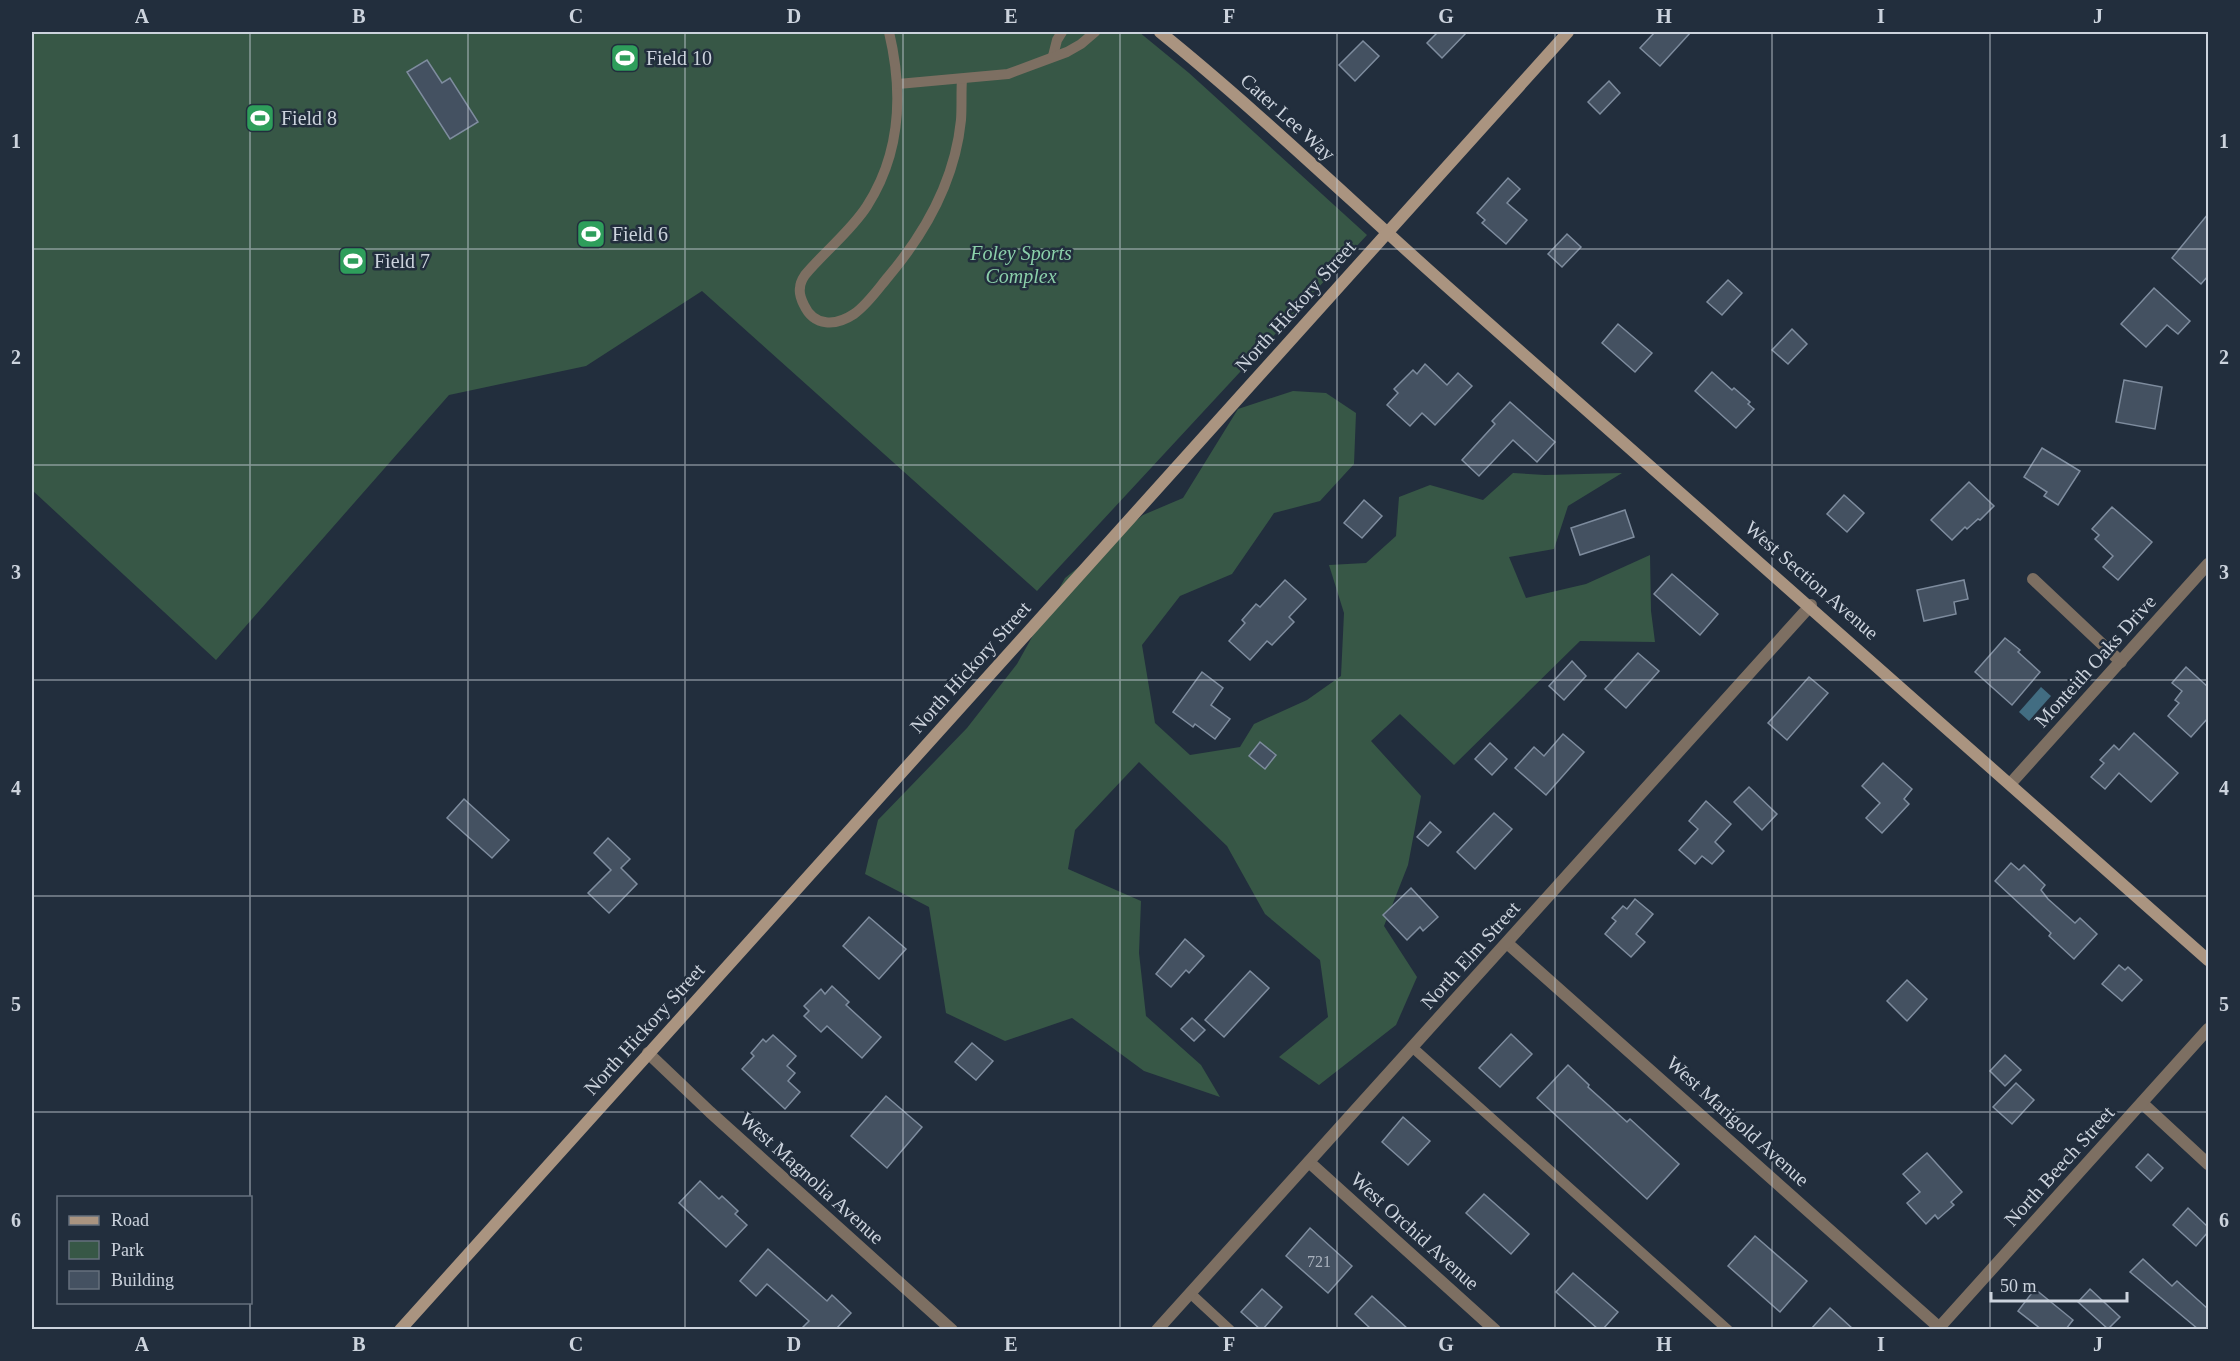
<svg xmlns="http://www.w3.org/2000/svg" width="2240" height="1361" font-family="Georgia,serif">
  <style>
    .green { fill: #375746 }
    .water { fill: #426d82 }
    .building { fill: #445161; stroke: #7e8c9e; stroke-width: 1.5 }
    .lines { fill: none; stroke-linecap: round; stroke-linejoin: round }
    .lane { stroke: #7d6f62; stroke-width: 10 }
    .street { stroke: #7d6f62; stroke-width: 12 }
    .secondary { stroke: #aa9480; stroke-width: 12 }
    .grid { fill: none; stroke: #ccd3dd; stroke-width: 1.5; stroke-opacity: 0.55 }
    .labels { text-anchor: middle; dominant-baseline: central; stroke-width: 5; stroke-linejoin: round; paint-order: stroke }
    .number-label { font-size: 16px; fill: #aab2be }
    .poi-label { font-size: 20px; fill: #ccd3dd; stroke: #222e3d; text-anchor: start }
    .street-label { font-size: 20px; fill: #ccd3dd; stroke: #222e3d }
    .park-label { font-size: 20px; font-style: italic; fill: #8bd0aa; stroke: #222e3d }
    .neatline { fill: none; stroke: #ccd3dd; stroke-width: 2 }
    .grid-label { font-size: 20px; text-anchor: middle; font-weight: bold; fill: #ccd3dd }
  </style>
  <rect width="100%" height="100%" fill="#222e3d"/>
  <g class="green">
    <path d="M 32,32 L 1139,32 L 1189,73 L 1367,235 L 1037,591 L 702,291 L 586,366 L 449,395 L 216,660 L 32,490 Z"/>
    <path d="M 1293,391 L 1326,393 L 1356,413 L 1354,464 L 1320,501 L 1274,513 L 1232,574 L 1180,596 L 1142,645 L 1155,723 L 1190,755 L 1240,747 L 1254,724 L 1307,700 L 1341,676 L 1344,613 L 1329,565 L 1366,563 L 1396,536 L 1399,497 L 1430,485 L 1483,500 L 1513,473 L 1545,475 L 1622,473 L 1568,506 L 1554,549 L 1509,557 L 1526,598 L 1586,584 L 1650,555 L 1651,611 L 1655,642 L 1580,641 L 1454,765 L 1400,714 L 1371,741 L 1421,796 L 1408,865 L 1384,926 L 1417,977 L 1396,1025 L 1319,1085 L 1279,1057 L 1328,1017 L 1320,960 L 1265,914 L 1227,846 L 1139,762 L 1075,830 L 1068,869 L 1141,901 L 1139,953 L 1146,1016 L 1201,1065 L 1220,1097 L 1144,1071 L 1072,1018 L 1005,1041 L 946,1013 L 929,907 L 865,874 L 878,820 L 967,728 L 1017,664 L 1065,578 L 1143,515 L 1183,498 L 1238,409 Z"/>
  </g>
  <path class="water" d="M 2041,687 L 2051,696 L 2029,721 L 2019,712 Z"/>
  <g class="building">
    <path d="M 1438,32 L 1467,32 L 1442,58 L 1427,43 Z"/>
    <path d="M 1655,32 L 1691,32 L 1660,66 L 1640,48 Z"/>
    <path d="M 1363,41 L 1379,56 L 1355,81 L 1339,65 Z"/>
    <path d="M 427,60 L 442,83 L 450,78 L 478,122 L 450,139 L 407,72 Z"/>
    <path d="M 1609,81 L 1620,93 L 1600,114 L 1588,102 Z"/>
    <path d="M 1508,178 L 1520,189 L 1507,203 L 1527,220 L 1506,244 L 1482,223 L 1485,220 L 1477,213 Z"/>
    <path d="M 2208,214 L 2208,276 L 2201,284 L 2172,258 Z"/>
    <path d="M 1567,234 L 1581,247 L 1562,267 L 1548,254 Z"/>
    <path d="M 1728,280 L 1742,293 L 1722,315 L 1707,302 Z"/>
    <path d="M 2154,288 L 2190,321 L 2178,334 L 2167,325 L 2146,347 L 2121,324 Z"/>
    <path d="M 1618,324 L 1652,353 L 1635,372 L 1602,343 Z"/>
    <path d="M 1792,329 L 1807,344 L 1788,364 L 1772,350 Z"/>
    <path d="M 1425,364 L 1447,385 L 1458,373 L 1472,386 L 1435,425 L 1422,413 L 1410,426 L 1387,405 L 1398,393 L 1394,389 L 1413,370 L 1417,374 Z"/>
    <path d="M 1712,372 L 1732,390 L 1734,388 L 1750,402 L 1748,404 L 1754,409 L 1736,428 L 1695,391 Z"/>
    <path d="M 2124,380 L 2162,387 L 2155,429 L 2116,422 Z"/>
    <path d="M 1510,402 L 1555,442 L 1537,462 L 1513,440 L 1479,476 L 1462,460 L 1495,424 L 1492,421 Z"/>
    <path d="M 2042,448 L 2080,471 L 2058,505 L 2044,496 L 2047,492 L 2024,477 Z"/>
    <path d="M 1969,482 L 1994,506 L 1980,520 L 1978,519 L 1967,529 L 1965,527 L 1952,540 L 1931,520 Z"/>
    <path d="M 1844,495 L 1864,513 L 1847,532 L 1827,514 Z"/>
    <path d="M 1364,500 L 1382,516 L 1362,538 L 1344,523 Z"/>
    <path d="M 2112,507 L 2152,542 L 2118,580 L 2103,567 L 2113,556 L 2095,539 L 2099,535 L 2092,529 Z"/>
    <path d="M 1625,510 L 1634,537 L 1580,555 L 1571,528 Z"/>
    <path d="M 1672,574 L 1718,614 L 1700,635 L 1654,594 Z"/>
    <path d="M 1285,580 L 1306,599 L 1289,617 L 1294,622 L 1272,645 L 1267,641 L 1250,660 L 1229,641 L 1245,623 L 1242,620 L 1256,604 L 1260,607 Z"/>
    <path d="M 1964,580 L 1968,599 L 1954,602 L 1956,614 L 1924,621 L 1917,590 Z"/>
    <path d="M 2005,638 L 2020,650 L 2018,652 L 2040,672 L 2012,705 L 1975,672 Z"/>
    <path d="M 1638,653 L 1659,671 L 1626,708 L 1605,689 Z"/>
    <path d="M 1572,661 L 1586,676 L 1564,700 L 1549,686 Z"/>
    <path d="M 2186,667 L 2208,687 L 2208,718 L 2191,737 L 2168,716 L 2179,703 L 2175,700 L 2182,691 L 2172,683 Z"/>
    <path d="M 1202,672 L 1223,688 L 1211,705 L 1230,719 L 1215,739 L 1195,724 L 1193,727 L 1173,712 Z"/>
    <path d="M 1809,677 L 1828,693 L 1787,740 L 1768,723 Z"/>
    <path d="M 2134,733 L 2178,773 L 2151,802 L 2119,773 L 2105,789 L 2091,777 L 2104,763 L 2100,760 L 2114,745 L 2119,750 Z"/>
    <path d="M 1563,734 L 1584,752 L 1546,795 L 1515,768 L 1534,747 L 1544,756 Z"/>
    <path d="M 1260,742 L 1276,755 L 1265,769 L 1249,756 Z"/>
    <path d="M 1490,743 L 1507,759 L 1492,775 L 1475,759 Z"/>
    <path d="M 1883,763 L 1912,789 L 1904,799 L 1909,804 L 1882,833 L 1866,818 L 1880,803 L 1862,786 Z"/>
    <path d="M 1749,787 L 1777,814 L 1762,830 L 1734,802 Z"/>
    <path d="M 464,799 L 509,840 L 492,858 L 447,818 Z"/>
    <path d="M 1706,801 L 1731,824 L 1715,842 L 1724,851 L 1712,864 L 1702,856 L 1695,864 L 1679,850 L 1698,829 L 1689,821 Z"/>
    <path d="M 1494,813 L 1512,829 L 1475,869 L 1457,852 Z"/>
    <path d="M 1430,822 L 1441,832 L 1428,846 L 1417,837 Z"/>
    <path d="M 608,838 L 630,859 L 621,868 L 637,884 L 609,913 L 588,893 L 611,870 L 594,853 Z"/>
    <path d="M 2011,863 L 2019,870 L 2024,865 L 2045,885 L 2041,890 L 2048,899 L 2075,923 L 2080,918 L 2097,934 L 2074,959 L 2049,936 L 2051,933 L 1995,881 Z"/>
    <path d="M 1411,888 L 1438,917 L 1423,931 L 1420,927 L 1407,940 L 1383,915 Z"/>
    <path d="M 1635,899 L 1653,914 L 1636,934 L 1645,942 L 1631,957 L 1605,934 L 1616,921 L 1612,918 L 1623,906 L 1627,909 Z"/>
    <path d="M 869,917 L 906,949 L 879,979 L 843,946 Z"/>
    <path d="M 1185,939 L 1204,956 L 1189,973 L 1186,970 L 1171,987 L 1156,974 Z"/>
    <path d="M 2119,965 L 2125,970 L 2128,967 L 2142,980 L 2122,1001 L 2102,984 Z"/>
    <path d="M 1250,971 L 1269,988 L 1224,1037 L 1205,1020 Z"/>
    <path d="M 1907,980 L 1927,999 L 1907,1021 L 1887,1001 Z"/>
    <path d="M 832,986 L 849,1002 L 846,1005 L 881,1037 L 862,1058 L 827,1026 L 821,1032 L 804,1016 L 809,1011 L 804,1006 L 821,989 L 825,994 Z"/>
    <path d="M 1192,1018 L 1205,1030 L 1194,1041 L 1181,1029 Z"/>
    <path d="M 1511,1034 L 1532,1054 L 1500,1087 L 1479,1068 Z"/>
    <path d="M 773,1035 L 796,1056 L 787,1066 L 795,1073 L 788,1081 L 800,1092 L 785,1109 L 742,1069 L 754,1056 L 751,1053 L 763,1039 L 766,1042 Z"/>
    <path d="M 972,1043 L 993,1061 L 976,1080 L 955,1062 Z"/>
    <path d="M 2005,1055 L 2021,1070 L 2005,1086 L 1990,1071 Z"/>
    <path d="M 1568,1065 L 1589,1085 L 1588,1087 L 1627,1122 L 1630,1119 L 1679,1164 L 1647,1199 L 1537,1098 Z"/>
    <path d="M 2016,1083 L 2034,1100 L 2012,1124 L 1993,1107 Z"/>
    <path d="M 886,1096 L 922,1127 L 887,1168 L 851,1136 Z"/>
    <path d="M 1403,1117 L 1430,1141 L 1408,1165 L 1382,1142 Z"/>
    <path d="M 1927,1153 L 1962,1192 L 1951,1202 L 1954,1205 L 1938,1219 L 1935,1215 L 1926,1224 L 1907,1203 L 1920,1192 L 1903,1174 Z"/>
    <path d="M 2148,1154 L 2163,1168 L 2151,1181 L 2136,1167 Z"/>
    <path d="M 700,1181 L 719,1199 L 722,1196 L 738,1211 L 735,1214 L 747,1225 L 726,1247 L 679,1203 Z"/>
    <path d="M 1484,1194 L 1529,1234 L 1511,1254 L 1466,1213 Z"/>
    <path d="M 2188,1208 L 2208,1227 L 2208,1232 L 2196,1246 L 2173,1225 Z"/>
    <path d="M 1310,1228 L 1352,1266 L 1328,1293 L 1286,1256 Z"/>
    <path d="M 1755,1236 L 1807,1281 L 1780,1312 L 1728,1266 Z"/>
    <path d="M 768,1249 L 827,1301 L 832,1295 L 851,1313 L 836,1329 L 801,1329 L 809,1321 L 767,1284 L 756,1296 L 740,1281 Z"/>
    <path d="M 2143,1259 L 2172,1286 L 2177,1281 L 2208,1309 L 2208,1329 L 2198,1329 L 2130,1272 Z"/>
    <path d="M 1573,1273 L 1618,1312 L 1603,1329 L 1598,1329 L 1556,1292 Z"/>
    <path d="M 1262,1289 L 1282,1307 L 1263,1329 L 1260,1329 L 1241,1312 Z"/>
    <path d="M 2035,1289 L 2073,1320 L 2066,1329 L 2041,1329 L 2018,1311 Z"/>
    <path d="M 2090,1289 L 2120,1317 L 2108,1329 L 2078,1302 Z"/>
    <path d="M 1372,1296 L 1408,1329 L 1371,1329 L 1355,1314 Z"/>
    <path d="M 1830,1308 L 1853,1329 L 1811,1329 Z"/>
  </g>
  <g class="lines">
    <g class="lane">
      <path d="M 889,32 C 903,91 901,153 867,206 C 851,231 824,252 805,275 C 803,278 800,283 800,288 C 799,293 802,301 804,305 C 814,327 836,326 854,314 C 867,305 878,289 888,277 C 926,232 955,180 961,120 C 962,106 961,92 962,79"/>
      <path d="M 1053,56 L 1057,40 L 1062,32"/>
      <path d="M 898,84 L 1008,74 L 1067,52 L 1081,44 L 1095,32"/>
      <path d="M 1412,1047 L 1728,1330"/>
      <path d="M 1190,1293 L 1230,1330"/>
    </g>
    <g class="street">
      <path d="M 2033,579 L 2121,662"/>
      <path d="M 2011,783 L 2208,564"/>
      <path d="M 1507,943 L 1942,1330"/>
      <path d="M 648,1053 L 710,1112 L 952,1330"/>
      <path d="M 2142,1103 L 2208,1164"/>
      <path d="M 1309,1162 L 1495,1330"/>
      <path d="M 1157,1330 L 1811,605"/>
      <path d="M 1937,1330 L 2208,1029"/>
    </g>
    <g class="secondary">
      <path d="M 1160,32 C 1264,116 1360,210 1460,298 C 1711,517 1960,738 2208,960"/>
      <path d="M 400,1330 L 1568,32"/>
    </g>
  </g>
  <path class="grid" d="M 250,32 L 250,1198M 468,32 L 468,1330M 685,32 L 685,1330M 903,32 L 903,1330M 1120,32 L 1120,1330M 1337,32 L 1337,1330M 1555,32 L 1555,1330M 1772,32 L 1772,1330M 1990,32 L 1990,1330M 32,249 L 2208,249M 32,465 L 2208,465M 32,680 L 2208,680M 32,896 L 2208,896M 32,1112 L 2208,1112M 250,1302 L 250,1330"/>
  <defs>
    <g id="stadium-square" transform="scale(1.5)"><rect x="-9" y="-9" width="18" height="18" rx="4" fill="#2e9e5b" stroke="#222e3d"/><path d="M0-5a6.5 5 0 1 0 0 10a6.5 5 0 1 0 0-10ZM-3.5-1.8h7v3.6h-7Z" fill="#fff"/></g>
  </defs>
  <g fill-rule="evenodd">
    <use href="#stadium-square" x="625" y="58"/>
    <use href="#stadium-square" x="260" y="118"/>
    <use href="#stadium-square" x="591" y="234"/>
    <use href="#stadium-square" x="353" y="261"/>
  </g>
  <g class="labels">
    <g class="number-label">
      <text x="1319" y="1261">721</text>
    </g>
    <g class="poi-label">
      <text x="646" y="58">Field 10</text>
      <text x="281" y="118">Field 8</text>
      <text x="612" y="234">Field 6</text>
      <text x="374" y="261">Field 7</text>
    </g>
    <g class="street-label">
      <text transform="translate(1288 117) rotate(42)">Cater Lee Way</text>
      <text transform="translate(1295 306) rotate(-48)">North Hickory Street</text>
      <text transform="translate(1812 580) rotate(41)">West Section Avenue</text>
      <text transform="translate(2095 661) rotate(-48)">Monteith Oaks Drive</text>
      <text transform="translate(970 667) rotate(-48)">North Hickory Street</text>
      <text transform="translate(1470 955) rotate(-48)">North Elm Street</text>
      <text transform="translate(644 1029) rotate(-48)">North Hickory Street</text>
      <text transform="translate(1738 1121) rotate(42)">West Marigold Avenue</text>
      <text transform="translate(2059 1166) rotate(-48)">North Beech Street</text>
      <text transform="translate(812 1178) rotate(42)">West Magnolia Avenue</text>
      <text transform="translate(1415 1231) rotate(42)">West Orchid Avenue</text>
    </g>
    <g class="park-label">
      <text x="1021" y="253">Foley Sports<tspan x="1021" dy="23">Complex</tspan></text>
    </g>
  </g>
  <rect width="2240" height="1361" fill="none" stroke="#222e3d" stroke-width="66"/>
  <rect x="57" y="1196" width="195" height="108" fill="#222e3d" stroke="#66707d" stroke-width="1.5"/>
  <rect x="69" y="1216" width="30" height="9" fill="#aa9480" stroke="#66707d" stroke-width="1.5"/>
  <text x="111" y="1226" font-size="18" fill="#ccd3dd">Road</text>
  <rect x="69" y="1241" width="30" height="18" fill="#375746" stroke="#66707d" stroke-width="1.5"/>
  <text x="111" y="1256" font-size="18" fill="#ccd3dd">Park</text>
  <rect x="69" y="1271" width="30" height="18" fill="#445161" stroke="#66707d" stroke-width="1.5"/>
  <text x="111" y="1286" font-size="18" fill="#ccd3dd">Building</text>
  <path d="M1991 1292v9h136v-9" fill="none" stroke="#ccd3dd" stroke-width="3"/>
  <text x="2000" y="1292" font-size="18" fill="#ccd3dd" stroke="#222e3d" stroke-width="4.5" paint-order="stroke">50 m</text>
  <rect x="33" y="33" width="2174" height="1295" class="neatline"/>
  <g class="grid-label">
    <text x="142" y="23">A</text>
    <text x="359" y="23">B</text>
    <text x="576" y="23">C</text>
    <text x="794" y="23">D</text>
    <text x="1011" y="23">E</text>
    <text x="1229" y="23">F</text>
    <text x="1446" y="23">G</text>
    <text x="1664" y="23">H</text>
    <text x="1881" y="23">I</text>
    <text x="2098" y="23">J</text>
    <text x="16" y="148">1</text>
    <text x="2224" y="148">1</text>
    <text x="16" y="364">2</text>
    <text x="2224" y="364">2</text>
    <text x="16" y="579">3</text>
    <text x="2224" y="579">3</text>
    <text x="16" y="795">4</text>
    <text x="2224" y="795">4</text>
    <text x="16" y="1011">5</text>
    <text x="2224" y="1011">5</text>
    <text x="16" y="1227">6</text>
    <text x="2224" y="1227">6</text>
    <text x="142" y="1351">A</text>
    <text x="359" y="1351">B</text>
    <text x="576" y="1351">C</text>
    <text x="794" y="1351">D</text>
    <text x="1011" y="1351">E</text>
    <text x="1229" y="1351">F</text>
    <text x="1446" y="1351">G</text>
    <text x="1664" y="1351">H</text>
    <text x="1881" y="1351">I</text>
    <text x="2098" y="1351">J</text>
  </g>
</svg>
